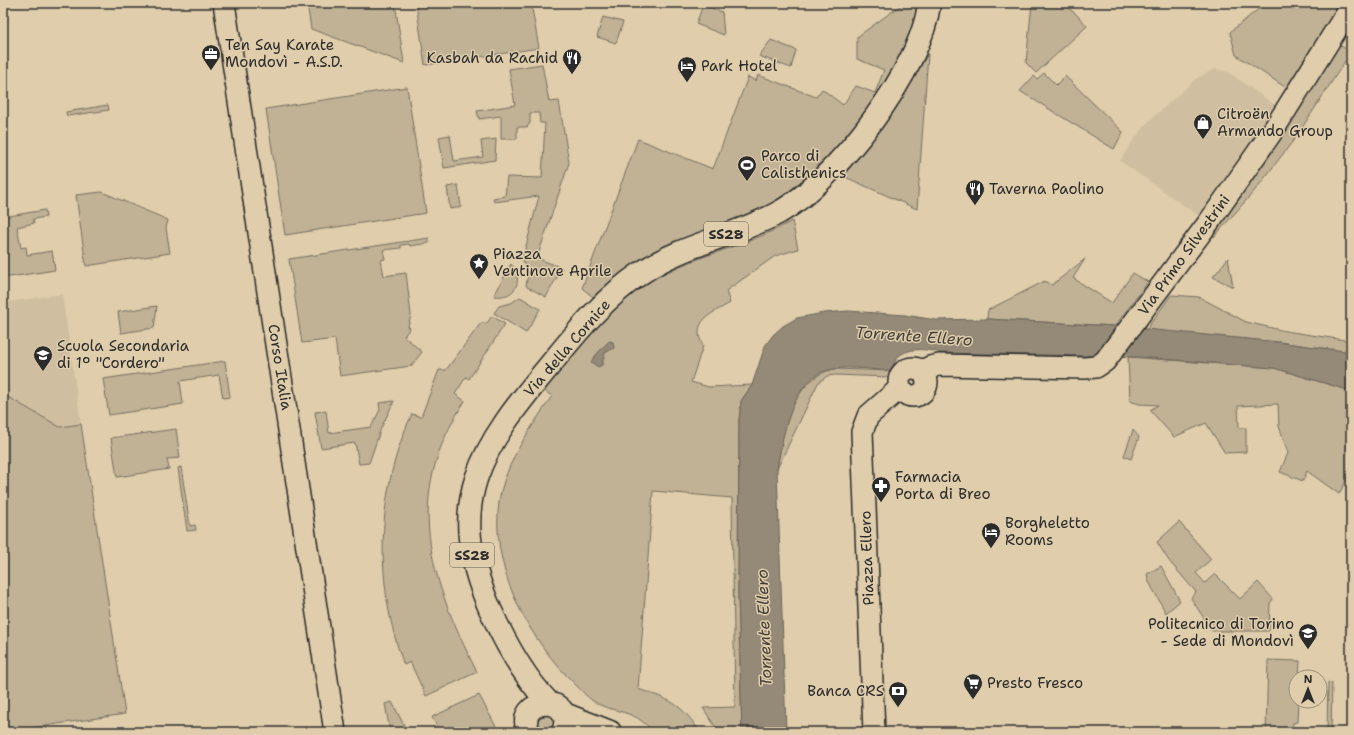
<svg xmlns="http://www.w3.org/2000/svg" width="1354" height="735" font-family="'Shantell Sans',sans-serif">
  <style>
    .built { fill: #cfbfa0 }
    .green { fill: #c1b296; stroke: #766e60 }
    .water { fill: #958a78; stroke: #6b6459 }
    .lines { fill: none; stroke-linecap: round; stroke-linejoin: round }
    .secondary-casing { stroke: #2b2b2b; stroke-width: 24 }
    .primary-casing { stroke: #2b2b2b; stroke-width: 25 }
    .secondary { stroke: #dfcdab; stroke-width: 21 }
    .primary { stroke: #dfcdab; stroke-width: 22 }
    .labels { text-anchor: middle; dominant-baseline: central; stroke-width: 3; stroke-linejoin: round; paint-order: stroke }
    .shield { fill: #dfcdab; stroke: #615c51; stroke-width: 1 }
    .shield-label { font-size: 14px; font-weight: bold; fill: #2b2b2b }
    .poi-label { font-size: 15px; fill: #2b2b2b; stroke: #dfcdab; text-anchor: start }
    .street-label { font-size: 15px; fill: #2b2b2b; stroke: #dfcdab }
    .water-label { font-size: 16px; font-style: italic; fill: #403e3a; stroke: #dfcdab }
  </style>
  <rect width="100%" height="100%" fill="#dfcdab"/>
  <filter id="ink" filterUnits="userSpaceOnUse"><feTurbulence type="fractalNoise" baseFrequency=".025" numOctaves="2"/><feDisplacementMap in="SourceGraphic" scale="8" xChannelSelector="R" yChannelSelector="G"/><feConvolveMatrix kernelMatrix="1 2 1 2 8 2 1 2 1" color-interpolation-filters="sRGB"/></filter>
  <g filter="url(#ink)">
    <g class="built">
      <path d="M 1215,69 L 1228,72 L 1279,108 L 1202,218 L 1120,161 L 1132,142 L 1149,121 L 1197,78 Z"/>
      <path d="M 62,294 L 81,424 L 60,427 L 8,397 L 3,398 L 3,303 Z"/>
    </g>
    <g class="green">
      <path d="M 307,3 L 395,3 L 404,63 L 311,29 Z"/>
      <path d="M 416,3 L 531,3 L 539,48 L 425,65 Z"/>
      <path d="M 904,3 L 918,3 C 907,76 820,180 755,213 C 734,223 710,228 689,236 C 652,250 622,270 593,297 L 582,288 L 638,139 L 713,169 L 748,77 L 756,81 L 758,75 L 816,97 L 822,89 L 843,105 L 856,86 L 875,93 L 884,70 L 857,59 L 857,37 Z"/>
      <path d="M 1032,3 L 1061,3 L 1076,14 L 1087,26 L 1036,73 L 1026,63 Z"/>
      <path d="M 1266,3 L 1340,3 L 1288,89 L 1236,55 L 1230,32 Z"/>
      <path d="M 703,5 L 722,12 L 724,35 L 696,24 Z"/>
      <path d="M 603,17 L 623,22 L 616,43 L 597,37 Z"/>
      <path d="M 771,40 L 796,50 L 791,68 L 759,56 Z"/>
      <path d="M 1338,44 L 1351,52 L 1296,137 L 1256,189 L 1214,237 L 1210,235 Z"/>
      <path d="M 928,54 L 917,209 L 843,176 L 864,150 L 905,92 Z"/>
      <path d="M 542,64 L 549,102 L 559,101 L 569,163 L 538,255 L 525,250 L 539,196 L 494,202 L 493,198 L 505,196 L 507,177 L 542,178 L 545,123 L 540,123 L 539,113 L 530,113 L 530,123 L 527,127 L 517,127 L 517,139 L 501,139 L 501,116 L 479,119 L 477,111 L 515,105 L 509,69 Z"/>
      <path d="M 1044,73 L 1056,85 L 1065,76 L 1123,132 L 1114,149 L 1020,91 L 1034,76 L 1037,79 Z"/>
      <path d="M 407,87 L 426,213 L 285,235 L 266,109 Z"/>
      <path d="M 108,105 L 109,110 L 67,116 L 66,112 Z"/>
      <path d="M 450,135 L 454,161 L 483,157 L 481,141 L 496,139 L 495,160 L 444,168 L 439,137 Z"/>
      <path d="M 458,185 L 461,207 L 450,209 L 447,187 Z"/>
      <path d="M 102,192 L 168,220 L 166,228 L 170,253 L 86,266 L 76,195 Z"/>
      <path d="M 45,210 L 46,217 L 33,219 L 34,223 L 17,227 L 21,248 L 26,247 L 27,255 L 52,251 L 55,270 L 3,278 L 3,217 Z"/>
      <path d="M 792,221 L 798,249 L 775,256 L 726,291 L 730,303 C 711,314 690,321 703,346 L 691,382 L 709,387 L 752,385 L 741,401 L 739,421 L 738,593 L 742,732 L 719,732 L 703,708 L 735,707 L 732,498 L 653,491 L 638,689 C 670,700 680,702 700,732 C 693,732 658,734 654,732 C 647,727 642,719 633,716 C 621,710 604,709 593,701 C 587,697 581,690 575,684 C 531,642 494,576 498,513 C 500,469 529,431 552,396 L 543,390 C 577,348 614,300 663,274 C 704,253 751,245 792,221 Z"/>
      <path d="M 429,238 L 429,243 L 410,246 L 409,244 L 401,245 L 401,248 L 383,250 L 385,259 L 381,260 L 384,276 L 406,273 L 411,315 L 408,326 L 410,328 L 404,336 L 422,352 L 411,366 L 340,376 L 335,339 L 302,343 L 289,259 Z"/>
      <path d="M 524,253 L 562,268 L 546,297 L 526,286 L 528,274 L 522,259 Z"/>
      <path d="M 1228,258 L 1233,287 L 1213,277 Z"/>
      <path d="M 1085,259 L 1073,278 L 1112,303 L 1133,273 L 1148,282 L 1115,326 L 987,319 L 988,310 L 1045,281 L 1052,285 Z"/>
      <path d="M 511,264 C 525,281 515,299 494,296 Z"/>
      <path d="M 1171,295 L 1199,297 L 1246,322 L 1285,331 L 1351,341 L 1351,352 L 1278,342 L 1146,330 Z"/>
      <path d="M 520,297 L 540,309 L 526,333 L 494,313 L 499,306 L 511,303 Z"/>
      <path d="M 157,306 L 154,328 L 121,333 L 118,312 Z"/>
      <path d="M 492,316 L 505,324 L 469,379 L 466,377 L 455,394 L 465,401 C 402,496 429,577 477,672 L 426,696 L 410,662 L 404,665 C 374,585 376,491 412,414 L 421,417 L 439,370 L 446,370 L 481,323 L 487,323 Z"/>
      <path d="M 1128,357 L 1274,368 L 1351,391 L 1351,478 L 1348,477 L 1339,494 L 1307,471 L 1303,481 L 1280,472 L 1288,453 L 1279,426 L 1278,404 L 1238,406 L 1239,428 L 1246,428 L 1246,452 L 1225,453 L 1206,423 L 1174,437 L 1150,410 L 1158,405 L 1139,404 L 1130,401 Z"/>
      <path d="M 225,361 L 230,397 L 223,398 L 219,375 L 180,381 L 183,404 L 109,415 L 103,379 Z"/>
      <path d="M 834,369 L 892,371 L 889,377 L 835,375 L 827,376 L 818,383 L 777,469 C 783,433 791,379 834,369 Z"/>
      <path d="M 8,397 L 60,427 L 81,424 L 125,714 L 3,732 L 3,398 Z"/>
      <path d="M 394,401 L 381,428 L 369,463 L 359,464 L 355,443 L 321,448 L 315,412 L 326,411 L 329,433 L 371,427 L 380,410 L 379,403 Z"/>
      <path d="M 176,429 L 180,458 L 167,459 L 169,469 L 117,477 L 111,438 Z"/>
      <path d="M 1133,430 L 1139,437 L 1131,459 L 1124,456 Z"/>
      <path d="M 181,467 L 190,526 L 195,525 L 196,530 L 187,531 L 178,468 Z"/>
      <path d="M 1179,522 L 1211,559 L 1196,573 L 1205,583 L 1215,574 L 1240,599 L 1258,582 L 1273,599 L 1270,603 L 1269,631 L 1212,631 L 1191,598 L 1196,592 L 1169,561 L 1157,542 Z"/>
      <path d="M 1161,566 L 1180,601 L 1166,613 L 1149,582 L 1147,574 Z"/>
      <path d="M 1268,660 L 1300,661 L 1299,677 L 1296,677 L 1296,701 L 1298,701 L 1297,722 L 1293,723 L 1292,732 L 1266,732 Z"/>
      <path d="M 1328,682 L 1332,683 L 1331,732 L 1327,732 Z"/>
      <path d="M 479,695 L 499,732 L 440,732 L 432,717 Z"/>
      <path d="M 392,702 L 406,729 L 390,731 L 385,704 Z"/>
      <path d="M 542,713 L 555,716 L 554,730 L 552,732 L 539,731 L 535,721 Z"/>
    </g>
    <g class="water">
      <path d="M 848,311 L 905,315 L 936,320 L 987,319 L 1115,326 L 1278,342 L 1351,352 L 1351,391 L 1274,368 L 1139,357 L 941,353 C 929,349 909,347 899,356 C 895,360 893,366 892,371 C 873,370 852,366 833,369 C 793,374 782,437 777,469 L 786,732 L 742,732 L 738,593 L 739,421 L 741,401 L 752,385 L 765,346 L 773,335 L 783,326 L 797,318 L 824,313 Z"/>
      <path d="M 610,341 L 613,342 L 614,348 L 605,353 L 602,365 L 598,367 L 591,362 C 593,358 606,343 610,341 Z"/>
    </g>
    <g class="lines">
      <g class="secondary-casing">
        <g id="secondary">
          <path d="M 224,3 L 335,732"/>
          <circle cx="913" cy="382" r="14"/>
          <path d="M 922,372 L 930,367 L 939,365 L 1085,368 L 1096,367 L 1105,361 L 1209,222 L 1274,129 L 1351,6"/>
          <path d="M 874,732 L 862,432 L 868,416 L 900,388"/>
        </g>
      </g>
      <g class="primary-casing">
        <g id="primary">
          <path d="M 549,703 C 523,676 505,643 490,609 C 443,501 481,448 550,365 C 577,332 605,297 641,273 C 683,244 734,237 778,213 C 835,182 923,68 929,3"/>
          <path d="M 564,714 L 610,732"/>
          <path d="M 529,732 C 512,697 578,692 563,732"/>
        </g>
      </g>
      <use href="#secondary" class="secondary"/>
      <use href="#primary" class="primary"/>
    </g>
  </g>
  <defs>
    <g id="office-pin" transform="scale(1)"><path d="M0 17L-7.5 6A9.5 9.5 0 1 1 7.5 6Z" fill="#2b2b2b" stroke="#dfcdab"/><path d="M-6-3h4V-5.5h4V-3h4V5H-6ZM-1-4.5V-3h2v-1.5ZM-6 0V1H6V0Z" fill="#fff"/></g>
    <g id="restaurant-pin" transform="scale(1)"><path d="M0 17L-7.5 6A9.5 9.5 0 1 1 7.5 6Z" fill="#2b2b2b" stroke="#dfcdab"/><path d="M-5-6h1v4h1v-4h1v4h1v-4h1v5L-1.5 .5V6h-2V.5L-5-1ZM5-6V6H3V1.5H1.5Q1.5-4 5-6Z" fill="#fff"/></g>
    <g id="hotel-pin" transform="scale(1)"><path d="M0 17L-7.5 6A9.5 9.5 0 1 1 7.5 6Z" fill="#2b2b2b" stroke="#dfcdab"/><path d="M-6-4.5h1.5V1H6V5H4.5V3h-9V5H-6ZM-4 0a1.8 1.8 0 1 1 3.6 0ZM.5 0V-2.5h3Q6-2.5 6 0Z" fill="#fff"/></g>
    <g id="shop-pin" transform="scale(1)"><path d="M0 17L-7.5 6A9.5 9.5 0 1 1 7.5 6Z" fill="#2b2b2b" stroke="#dfcdab"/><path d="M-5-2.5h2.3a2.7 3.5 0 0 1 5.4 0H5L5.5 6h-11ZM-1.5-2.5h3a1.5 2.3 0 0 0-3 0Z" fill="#fff"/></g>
    <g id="stadium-pin" transform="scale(1)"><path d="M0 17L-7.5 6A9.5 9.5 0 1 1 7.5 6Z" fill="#2b2b2b" stroke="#dfcdab"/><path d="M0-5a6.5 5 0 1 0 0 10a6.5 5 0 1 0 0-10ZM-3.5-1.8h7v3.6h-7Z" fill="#fff"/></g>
    <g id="sight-pin" transform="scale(1)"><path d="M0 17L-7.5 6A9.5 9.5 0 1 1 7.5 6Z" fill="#2b2b2b" stroke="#dfcdab"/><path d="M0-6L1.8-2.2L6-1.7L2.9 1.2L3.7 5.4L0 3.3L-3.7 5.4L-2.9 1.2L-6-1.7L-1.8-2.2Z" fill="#fff"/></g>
    <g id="school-pin" transform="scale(1)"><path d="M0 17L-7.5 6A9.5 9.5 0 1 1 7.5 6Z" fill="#2b2b2b" stroke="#dfcdab"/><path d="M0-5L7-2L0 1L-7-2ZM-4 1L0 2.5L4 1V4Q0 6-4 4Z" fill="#fff"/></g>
    <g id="pharmacy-pin" transform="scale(1)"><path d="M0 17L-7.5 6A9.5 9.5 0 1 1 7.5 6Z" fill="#2b2b2b" stroke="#dfcdab"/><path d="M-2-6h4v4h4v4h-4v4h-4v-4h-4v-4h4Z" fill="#fff"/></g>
    <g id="supermarket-pin" transform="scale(1)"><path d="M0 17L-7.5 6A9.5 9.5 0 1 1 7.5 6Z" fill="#2b2b2b" stroke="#dfcdab"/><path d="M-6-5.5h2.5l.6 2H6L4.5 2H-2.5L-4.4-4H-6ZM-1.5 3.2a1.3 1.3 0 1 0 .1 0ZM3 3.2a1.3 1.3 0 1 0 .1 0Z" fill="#fff"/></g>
    <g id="bank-pin" transform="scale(1)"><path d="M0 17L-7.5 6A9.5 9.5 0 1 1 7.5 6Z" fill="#2b2b2b" stroke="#dfcdab"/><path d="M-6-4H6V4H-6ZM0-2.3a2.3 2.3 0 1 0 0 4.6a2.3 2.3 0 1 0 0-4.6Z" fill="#fff"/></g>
  </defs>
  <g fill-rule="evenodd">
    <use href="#office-pin" x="211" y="54"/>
    <use href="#restaurant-pin" x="572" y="58"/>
    <use href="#hotel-pin" x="687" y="66"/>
    <use href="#shop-pin" x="1203" y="123"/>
    <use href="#stadium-pin" x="747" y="165"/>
    <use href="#restaurant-pin" x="975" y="189"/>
    <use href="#sight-pin" x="479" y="263"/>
    <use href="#school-pin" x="43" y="355"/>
    <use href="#pharmacy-pin" x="881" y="486"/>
    <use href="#hotel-pin" x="991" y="532"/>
    <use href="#school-pin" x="1308" y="633"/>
    <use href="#supermarket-pin" x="973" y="683"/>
    <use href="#bank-pin" x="898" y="691"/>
  </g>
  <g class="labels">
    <g class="shield">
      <rect x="704" y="222" width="44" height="24" rx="3"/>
      <rect x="450" y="543" width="44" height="24" rx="3"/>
    </g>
    <g class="shield-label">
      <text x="726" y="234">SS28</text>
      <text x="472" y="555">SS28</text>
    </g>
    <g class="poi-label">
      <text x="225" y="45">Ten Say Karate<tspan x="225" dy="17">Mondovì - A.S.D.</tspan></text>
      <text x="558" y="58" text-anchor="end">Kasbah da Rachid</text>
      <text x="701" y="66">Park Hotel</text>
      <text x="1217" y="114">Citroën<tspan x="1217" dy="17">Armando Group</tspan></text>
      <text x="761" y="156">Parco di<tspan x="761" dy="17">Calisthenics</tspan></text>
      <text x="989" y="189">Taverna Paolino</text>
      <text x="493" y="254">Piazza<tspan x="493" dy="17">Ventinove Aprile</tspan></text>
      <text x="57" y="346">Scuola Secondaria<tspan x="57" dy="17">di 1° "Cordero"</tspan></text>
      <text x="895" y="477">Farmacia<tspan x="895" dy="17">Porta di Breo</tspan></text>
      <text x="1005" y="523">Borgheletto<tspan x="1005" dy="17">Rooms</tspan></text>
      <text x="1294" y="624" text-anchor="end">Politecnico di Torino<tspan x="1294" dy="17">- Sede di Mondovì</tspan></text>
      <text x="987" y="683">Presto Fresco</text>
      <text x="884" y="691" text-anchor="end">Banca CRS</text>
    </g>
    <g class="street-label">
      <text transform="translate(1184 255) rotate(-54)">Via Primo Silvestrini</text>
      <text transform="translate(567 348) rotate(-49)">Via della Cornice</text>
      <text transform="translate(280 367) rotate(81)">Corso Italia</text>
      <text transform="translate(867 558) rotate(-92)">Piazza Ellero</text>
    </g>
    <g class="water-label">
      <text transform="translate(914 336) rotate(4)">Torrente Ellero</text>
      <text transform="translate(764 628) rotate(-92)">Torrente Ellero</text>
    </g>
  </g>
  <rect width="1354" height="735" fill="none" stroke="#dfcdab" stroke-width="16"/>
  <rect x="8" y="8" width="1338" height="719" fill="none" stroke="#2b2b2b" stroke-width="1.5" filter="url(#ink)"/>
  <g transform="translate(1308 689)"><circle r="19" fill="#dfcdab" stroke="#978c78"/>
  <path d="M0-3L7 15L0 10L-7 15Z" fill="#2b2b2b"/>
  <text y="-6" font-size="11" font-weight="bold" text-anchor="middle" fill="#2b2b2b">N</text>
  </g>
</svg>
